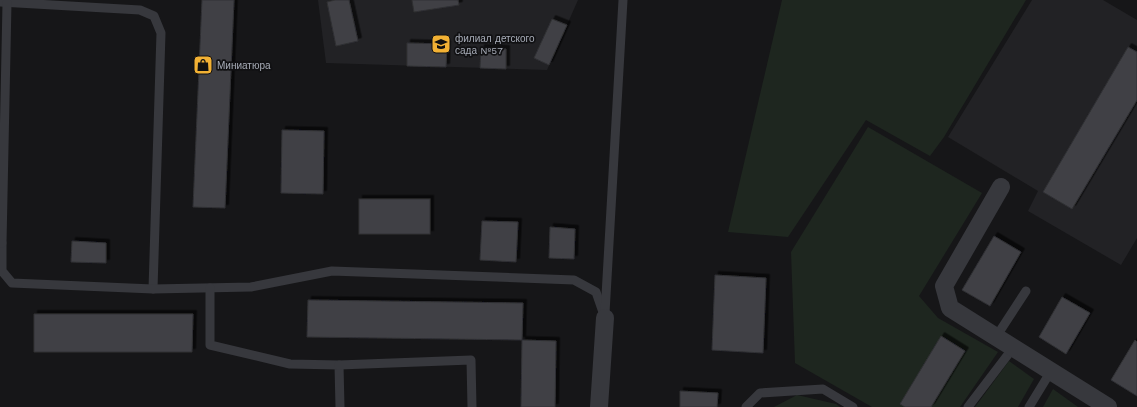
<svg xmlns="http://www.w3.org/2000/svg" width="1137" height="407" font-family="'Work Sans',sans-serif">
  <style>
    .built { fill: #222225 }
    .green { fill: #1e261f }
    .building { fill: #404145; stroke: #303034; filter: url(#shadow) }
    .lines { fill: none; stroke-linecap: round; stroke-linejoin: round }
    .lane { stroke: #37383d; stroke-width: 9 }
    .street { stroke: #37383d; stroke-width: 18 }
    .labels { text-anchor: middle; dominant-baseline: central; stroke-width: 3.5; stroke-linejoin: round; paint-order: stroke }
    .poi-label { font-size: 10px; fill: #a8adb8; stroke: #111113; text-anchor: start }
  </style>
  <defs>
    <filter id="shadow"><feDropShadow dx="3.5" dy="-3.5" stdDeviation="0" flood-color="#0009"/></filter>
  </defs>
  <rect width="100%" height="100%" fill="#161618"/>
  <g class="built">
    <path d="M 318,0 L 578,0 L 547,70 L 326,63 Z"/>
    <path d="M 1032,0 L 1103,0 L 1137,20 L 1137,238 L 1121,265 L 1028,211 L 1038,191 L 948,137 Z"/>
  </g>
  <g class="green">
    <path d="M 782,0 L 1026,0 L 944,137 L 930,156 L 866,120 L 788,237 L 728,232 Z"/>
    <path d="M 868,127 L 982,193 L 919,296 L 938,318 L 998,352 L 960,407 L 872,407 L 795,363 L 791,252 Z"/>
    <path d="M 1009,361 L 1034,379 L 1018,407 L 975,407 Z"/>
    <path d="M 1053,389 L 1078,407 L 1043,407 Z"/>
    <path d="M 797,395 L 836,404 L 840,407 L 774,407 Z"/>
  </g>
  <g class="building">
    <path d="M 202,0 L 234,0 L 225,208 L 193,207 Z"/>
    <path d="M 335,0 L 349,0 L 358,41 L 336,46 L 327,2 Z"/>
    <path d="M 412,0 L 458,0 L 459,5 L 414,12 Z"/>
    <path d="M 552,19 L 567,25 L 549,65 L 534,58 Z"/>
    <path d="M 407,43 L 447,44 L 446,67 L 407,66 Z"/>
    <path d="M 1128,47 L 1137,52 L 1137,100 L 1072,209 L 1043,192 Z"/>
    <path d="M 481,48 L 506,49 L 506,69 L 480,68 Z"/>
    <path d="M 282,130 L 324,131 L 323,194 L 281,193 Z"/>
    <rect x="359" y="199" width="71" height="35"/>
    <path d="M 482,221 L 518,222 L 516,262 L 480,260 Z"/>
    <path d="M 550,227 L 575,229 L 574,259 L 549,258 Z"/>
    <path d="M 994,236 L 1021,252 L 990,306 L 962,290 Z"/>
    <path d="M 72,241 L 106,243 L 106,263 L 71,262 Z"/>
    <path d="M 715,275 L 766,278 L 763,353 L 712,350 Z"/>
    <path d="M 1062,297 L 1090,313 L 1066,354 L 1039,337 Z"/>
    <path d="M 308,300 L 523,303 L 522,340 L 307,337 Z"/>
    <path d="M 34,314 L 193,314 L 192,352 L 34,352 Z"/>
    <path d="M 941,336 L 965,351 L 931,407 L 905,407 L 900,404 Z"/>
    <path d="M 522,340 L 556,341 L 555,407 L 521,407 Z"/>
    <path d="M 1135,340 L 1137,342 L 1137,396 L 1111,380 Z"/>
    <path d="M 680,391 L 718,393 L 717,407 L 680,407 Z"/>
  </g>
  <g class="lines">
    <g class="lane">
      <path d="M 0,2 L 140,10 L 154,16 L 161,33 L 153,289"/>
      <path d="M 0,243 L 2,243 L 2,271 L 12,283 L 153,289 L 251,287 L 332,271 L 574,280 L 596,292 L 605,318"/>
      <path d="M 2,243 L 7,3"/>
      <path d="M 210,288 L 210,345 L 290,364 L 339,365 L 340,407"/>
      <path d="M 605,313 L 623,0"/>
      <path d="M 996,337 L 1026,291"/>
      <path d="M 339,365 L 471,360 L 472,407"/>
      <path d="M 746,407 L 760,393 L 823,389 L 853,407"/>
      <path d="M 968,407 L 1013,348"/>
      <path d="M 1029,407 L 1051,371"/>
    </g>
    <g class="street">
      <path d="M 1001,187 L 944,286 L 950,308 L 1108,407"/>
      <path d="M 599,407 L 605,318"/>
    </g>
  </g>
  <defs>
    <g id="school-square" transform="scale(1)"><rect x="-9" y="-9" width="18" height="18" rx="4" fill="#f2b134" stroke="#111113"/><path d="M0-5L7-2L0 1L-7-2ZM-4 1L0 2.5L4 1V4Q0 6-4 4Z" fill="#111"/></g>
    <g id="shop-square" transform="scale(1)"><rect x="-9" y="-9" width="18" height="18" rx="4" fill="#f2b134" stroke="#111113"/><path d="M-5-2.5h2.3a2.7 3.5 0 0 1 5.4 0H5L5.5 6h-11ZM-1.5-2.5h3a1.5 2.3 0 0 0-3 0Z" fill="#111"/></g>
  </defs>
  <g fill-rule="evenodd">
    <use href="#school-square" x="441" y="44"/>
    <use href="#shop-square" x="203" y="65"/>
  </g>
  <g class="labels">
    <g class="poi-label">
      <text x="455" y="38">филиал детского<tspan x="455" dy="12">сада №57</tspan></text>
      <text x="217" y="65">Миниатюра</text>
    </g>
  </g>
</svg>
